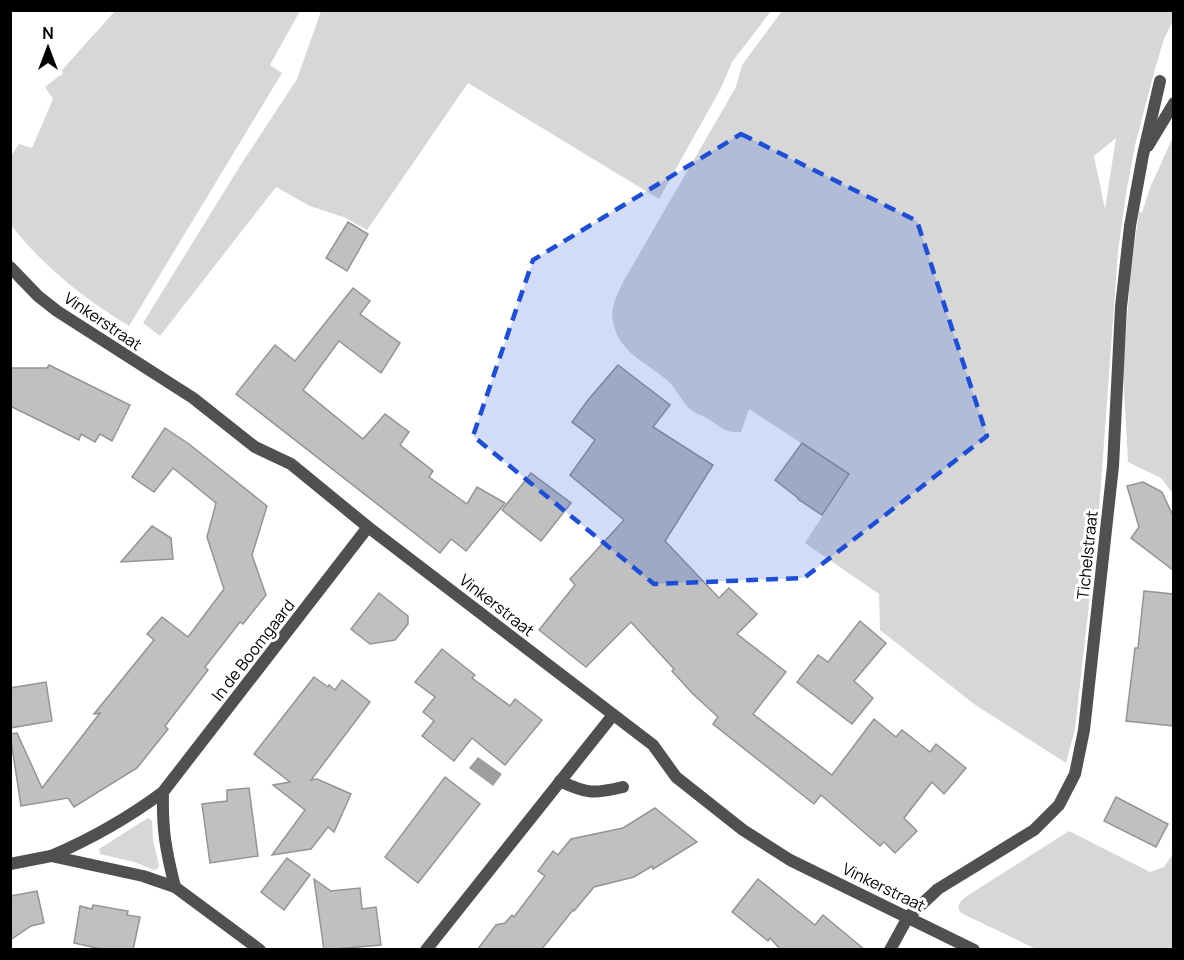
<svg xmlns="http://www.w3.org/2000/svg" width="1184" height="960" font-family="Manrope,sans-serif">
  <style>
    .green { fill: #d7d7d7; fill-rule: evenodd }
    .water { fill: #9e9e9e }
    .building { fill: #c0c0c0; stroke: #949494; stroke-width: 1.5 }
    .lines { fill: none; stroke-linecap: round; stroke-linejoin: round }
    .street { stroke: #505050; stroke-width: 12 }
    .marked { fill: #1d4ed8; fill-opacity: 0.2; stroke: #1d4ed8; stroke-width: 4.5; stroke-dasharray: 12 8; stroke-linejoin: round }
    .labels { text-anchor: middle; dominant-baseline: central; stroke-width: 6; stroke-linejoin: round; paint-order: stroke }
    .street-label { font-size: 16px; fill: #000; stroke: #fff }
  </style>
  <rect width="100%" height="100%" fill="#fff"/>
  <g class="green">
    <path d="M 116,10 L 300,11 L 270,65 L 282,73 L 129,326 C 82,297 45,268 10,224 L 11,156 L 19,144 L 32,148 L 53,99 L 45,87 L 63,73 L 62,70 Z"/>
    <path d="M 321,11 L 321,10 L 771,11 L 732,62 L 721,88 L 659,199 L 468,83 L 367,230 L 346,218 L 310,206 L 276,187 L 160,336 L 143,323 L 240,166 L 297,79 Z"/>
    <path d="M 782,11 L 1173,11 L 1173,20 L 1164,39 L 1155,69 L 1135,145 L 1126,194 L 1118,252 L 1098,524 L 1075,729 L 1066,763 L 974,704 L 880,630 L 879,594 L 805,543 L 849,474 L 749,409 L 741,432 C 726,434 720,426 708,419 C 703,415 696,414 691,410 C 682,403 677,389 668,381 C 648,363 622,355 614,326 C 609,310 616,297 623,282 L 736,87 L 742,65 ZM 1116,138 L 1105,209 L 1094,156 Z"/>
    <path d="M 1173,137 L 1173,494 L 1161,478 L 1128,462 L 1123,373 L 1131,268 L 1139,212 L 1142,213 L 1150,188 Z"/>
    <path d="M 148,818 L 152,821 L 153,840 L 159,866 L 157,869 L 154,870 L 134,862 L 100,854 L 99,849 L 102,847 Z"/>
    <path d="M 1069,831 L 1150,872 L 1164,867 L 1173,854 L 1173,949 L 1036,949 L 961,913 L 958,907 L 961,901 L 967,896 Z"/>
  </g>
  <path class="water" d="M 478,757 L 502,774 L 493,786 L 469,768 Z"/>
  <g class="building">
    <path d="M 348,222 L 368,234 L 347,271 L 326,258 Z"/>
    <path d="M 353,288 L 370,301 L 360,314 L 400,343 L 381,373 L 339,341 L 303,390 L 363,439 L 385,414 L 409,432 L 400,445 L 433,471 L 429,477 L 467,504 L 477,487 L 505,503 L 466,551 L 451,539 L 440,553 L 236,394 L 275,345 L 295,361 Z"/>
    <path d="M 49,365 L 130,405 L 112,441 L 100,434 L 95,442 L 81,434 L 79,440 L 10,406 L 10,368 L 47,368 Z"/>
    <path d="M 618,365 L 670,405 L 653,427 L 713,465 L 665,541 L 719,598 L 729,588 L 757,614 L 737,634 L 786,672 L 753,714 L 832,775 L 874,719 L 896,737 L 902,730 L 930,752 L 936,744 L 966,768 L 944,794 L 932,782 L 904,818 L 917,831 L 895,853 L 884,842 L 880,846 L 821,795 L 814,804 L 713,724 L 718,717 L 693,694 L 672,671 L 674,669 L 631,622 L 586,667 L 539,630 L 575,585 L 570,579 L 624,520 L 570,475 L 595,440 L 572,422 L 588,400 Z"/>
    <path d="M 165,428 L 189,444 L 267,506 L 252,555 L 266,595 L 243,624 L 240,622 L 205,667 L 208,670 L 165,726 L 168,729 L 137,768 L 74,807 L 68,798 L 21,806 L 10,734 L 17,733 L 42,788 L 100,713 L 94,714 L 154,640 L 147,634 L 162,617 L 188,637 L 224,589 L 207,537 L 216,503 L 173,468 L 154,492 L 132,477 Z"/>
    <path d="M 802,443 L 849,474 L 822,515 L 798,499 L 798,498 L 775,480 Z"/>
    <path d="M 531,473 L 571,503 L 541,541 L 502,510 Z"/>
    <path d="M 1143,482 L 1162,492 L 1173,516 L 1173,570 L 1131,538 L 1139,527 L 1127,486 Z"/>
    <path d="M 152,526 L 171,538 L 173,559 L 121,562 Z"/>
    <path d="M 1144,591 L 1173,594 L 1173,726 L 1126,721 L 1135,648 L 1138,648 Z"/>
    <path d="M 379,593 L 408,616 L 408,624 L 395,640 L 370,644 L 351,629 Z"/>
    <path d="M 860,621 L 886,643 L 854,681 L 873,698 L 852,724 L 797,682 L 818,655 L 828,662 Z"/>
    <path d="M 442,649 L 475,675 L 472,678 L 510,706 L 515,699 L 542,720 L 505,765 L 472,738 L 454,761 L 422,736 L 434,721 L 423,712 L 435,697 L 415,682 Z"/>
    <path d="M 314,677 L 328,687 L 329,685 L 335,690 L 342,680 L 370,702 L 311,780 L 317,779 L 351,794 L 334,832 L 328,827 L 311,849 L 272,855 L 305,810 L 273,785 L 290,782 L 254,754 Z"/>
    <path d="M 46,682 L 52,721 L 10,728 L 10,688 Z"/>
    <path d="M 445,777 L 480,804 L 418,883 L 385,857 Z"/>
    <path d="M 249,788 L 258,856 L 210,863 L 202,804 L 227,801 L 227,790 Z"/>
    <path d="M 1116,797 L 1168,824 L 1156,847 L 1104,821 Z"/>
    <path d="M 655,808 L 697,842 L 653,869 L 652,866 L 634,877 L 594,887 L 574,911 L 573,910 L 541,950 L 477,950 L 496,925 L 505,923 L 512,915 L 514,917 L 545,876 L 538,871 L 553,851 L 558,855 L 571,839 L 623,828 Z"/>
    <path d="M 287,858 L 310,875 L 284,910 L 261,892 Z"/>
    <path d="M 314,879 L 331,891 L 360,888 L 362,909 L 376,907 L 381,945 L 324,950 Z"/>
    <path d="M 758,879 L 815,925 L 823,915 L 865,950 L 781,950 L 770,938 L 768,941 L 732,912 Z"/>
    <path d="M 37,891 L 44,923 L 31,926 L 10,940 L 10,896 Z"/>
    <path d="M 93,905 L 128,911 L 127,915 L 140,917 L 133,950 L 105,950 L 74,943 L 80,906 L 92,909 Z"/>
  </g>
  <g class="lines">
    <g class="street">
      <path d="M 1148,146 L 1174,103"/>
      <path d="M 10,267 L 38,296 L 57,311 L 193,398 L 255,447 L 291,464 L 368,527 L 653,745 L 676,777 L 743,830 L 790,860 L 974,950"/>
      <path d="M 560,781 C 587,794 594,794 623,787"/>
      <path d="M 163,792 C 162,830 166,851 175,887 L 143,876 L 51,856 C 91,839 128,818 163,792 L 368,527"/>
      <path d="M 10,864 L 51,856"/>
      <path d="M 175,887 L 260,950"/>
      <path d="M 426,950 L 613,715"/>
      <path d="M 890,950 L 908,917 L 938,889 L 1034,830 L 1059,805 L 1075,774 L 1084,730 L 1113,466 L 1121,307 L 1130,226 L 1143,155 L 1160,81"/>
    </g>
  </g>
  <path class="marked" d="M 741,134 L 917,221 L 987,436 L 804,578 L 654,584 L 473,436 L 533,260 Z"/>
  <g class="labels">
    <g class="street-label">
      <text transform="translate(103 321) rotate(34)">Vinkerstraat</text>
      <text transform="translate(1087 555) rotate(-84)">Tichelstraat</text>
      <text transform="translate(497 605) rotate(38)">Vinkerstraat</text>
      <text transform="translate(253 650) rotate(-52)">In de Boomgaard</text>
      <text transform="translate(884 887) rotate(26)">Vinkerstraat</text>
    </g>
  </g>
  <rect width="1184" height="960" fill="none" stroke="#000000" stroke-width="24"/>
  <g transform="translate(48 48)" stroke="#ffffff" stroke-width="4.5" paint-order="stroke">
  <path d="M0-4.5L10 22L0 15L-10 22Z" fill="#000000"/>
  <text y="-9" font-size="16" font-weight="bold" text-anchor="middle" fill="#000000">N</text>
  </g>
</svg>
